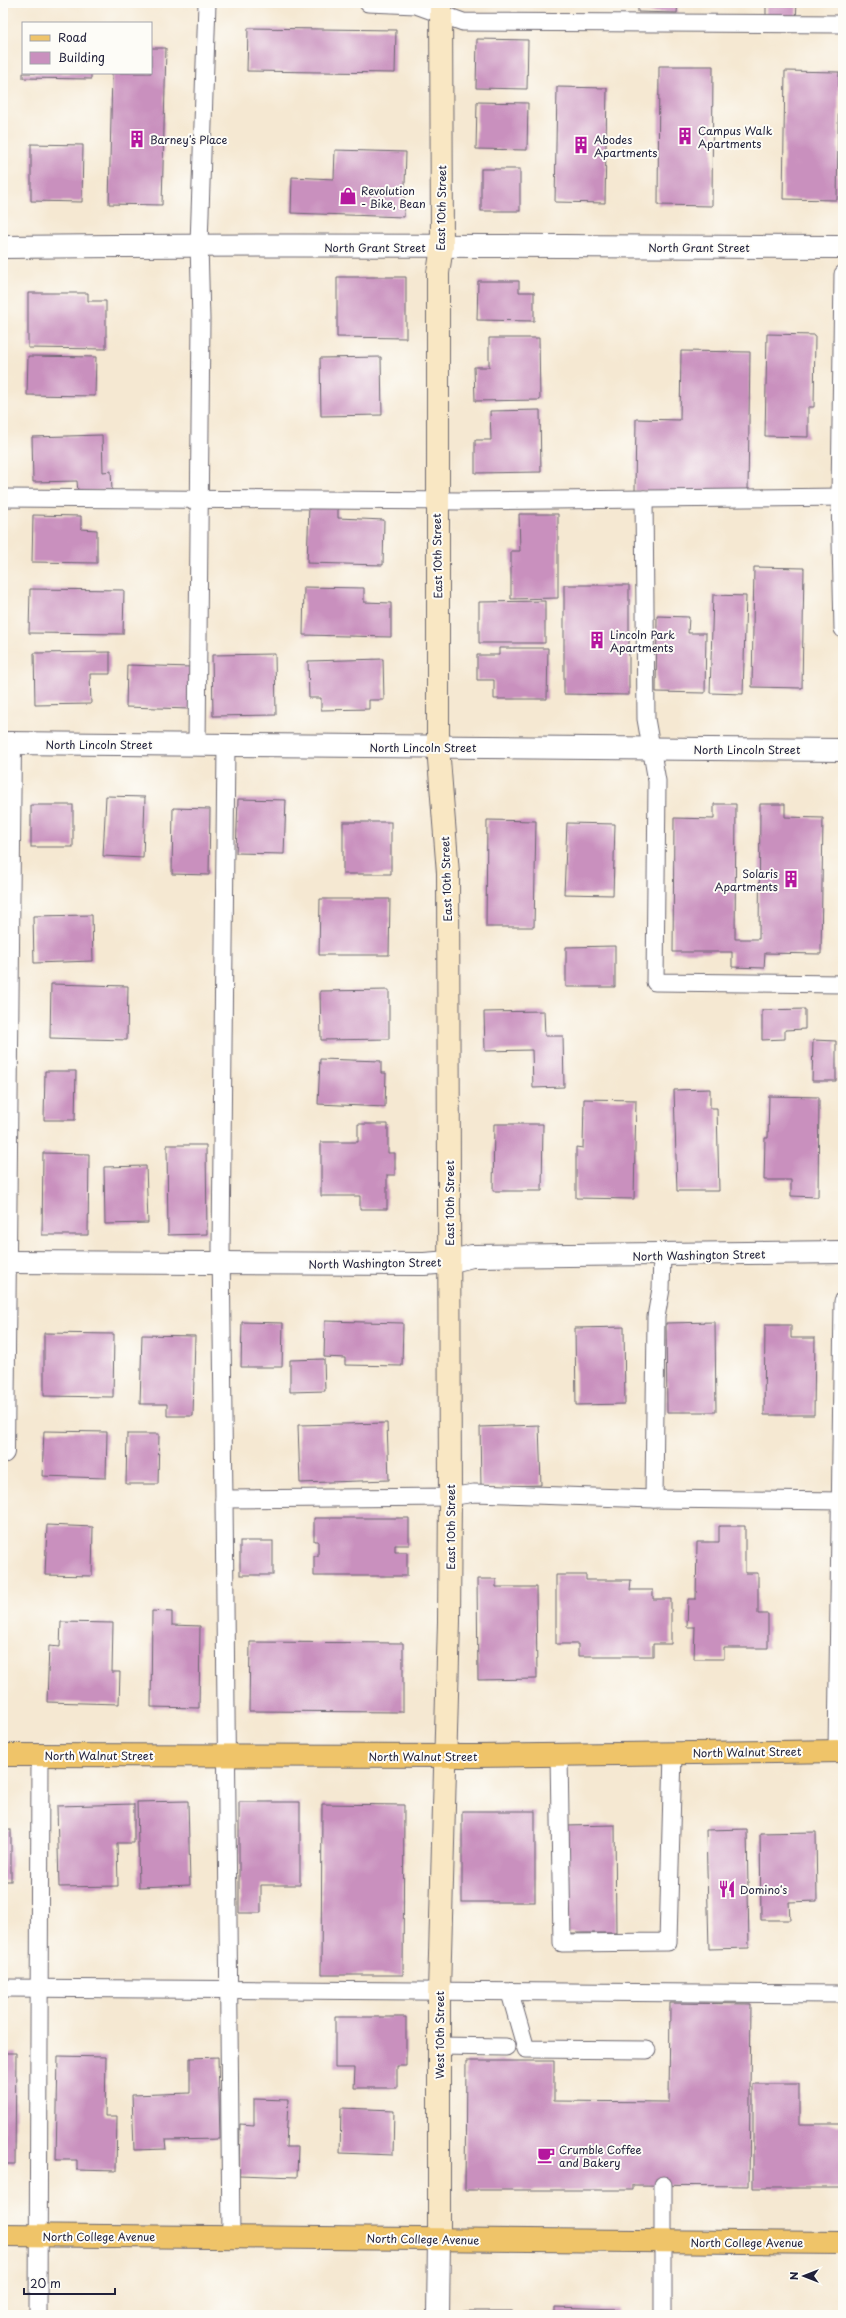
<svg xmlns="http://www.w3.org/2000/svg" width="846" height="2318" font-family="'Playpen Sans',sans-serif">
  <style>
    .building { fill: #c990be }
    .lines { fill: none; stroke-linecap: round; stroke-linejoin: round }
    .lane-casing { stroke: #6c6770; stroke-width: 19 }
    .street-casing { stroke: #6c6770; stroke-width: 24 }
    .secondary-casing { stroke: #6c6770; stroke-width: 24 }
    .primary-casing { stroke: #6c6770; stroke-width: 24 }
    .lane { stroke: #fff; stroke-width: 17 }
    .street { stroke: #fff; stroke-width: 22 }
    .secondary { stroke: #f9e7c3; stroke-width: 22 }
    .primary { stroke: #efc469; stroke-width: 22 }
    .labels { text-anchor: middle; dominant-baseline: central; stroke-width: 4; stroke-linejoin: round; paint-order: stroke }
    .poi-label { font-size: 11px; fill: #22223b; stroke: #fdfcf7; text-anchor: start }
    .street-label { font-size: 11px; fill: #22223b; stroke: #fdfcf7 }
  </style>
  <rect width="100%" height="100%" fill="#fdfcf7"/>
  <filter id="ink" filterUnits="userSpaceOnUse"><feTurbulence type="fractalNoise" baseFrequency=".025" numOctaves="2"/><feDisplacementMap in="SourceGraphic" scale="8" xChannelSelector="R" yChannelSelector="G"/><feConvolveMatrix kernelMatrix="1 2 1 2 8 2 1 2 1" color-interpolation-filters="sRGB"/></filter>
  <filter id="wash" filterUnits="userSpaceOnUse"><feTurbulence type="fractalNoise" baseFrequency=".012" numOctaves="4" result="noise"/><feDisplacementMap in="SourceGraphic" scale="16" xChannelSelector="R" yChannelSelector="G"/><feGaussianBlur stdDeviation="0.9" result="paint"/><feColorMatrix in="noise" values="0 0 0 0 0 0 0 0 0 0 0 0 0 0 0 0 0 1.4 0 .05"/><feComposite in="paint" operator="in"/></filter>
  <g filter="url(#wash)">
    <rect width="100%" height="100%" fill="#f5e8d2"/>
    <g id="blocks">
      <g class="building">
        <path d="M 638,3 L 678,3 L 677,13 L 638,12 Z"/>
        <path d="M 766,3 L 797,3 L 796,20 L 766,20 Z"/>
        <path d="M 248,28 L 396,30 L 395,73 L 247,71 Z"/>
        <path d="M 477,39 L 528,40 L 527,89 L 476,88 Z"/>
        <path d="M 151,48 L 166,48 L 162,205 L 109,204 L 112,73 L 151,73 Z"/>
        <path d="M 659,66 L 713,66 L 712,206 L 658,205 Z"/>
        <path d="M 785,71 L 839,72 L 837,200 L 783,199 Z"/>
        <path d="M 23,73 L 91,73 L 91,79 L 23,78 Z"/>
        <path d="M 557,87 L 607,88 L 605,203 L 555,202 Z"/>
        <path d="M 477,102 L 528,103 L 527,150 L 476,149 Z"/>
        <path d="M 31,144 L 83,145 L 82,202 L 31,201 Z"/>
        <path d="M 335,150 L 406,152 L 404,217 L 291,213 L 292,177 L 334,179 Z"/>
        <rect x="481" y="169" width="39" height="42"/>
        <path d="M 337,277 L 406,277 L 406,338 L 337,337 Z"/>
        <path d="M 478,281 L 519,281 L 519,292 L 534,292 L 534,321 L 477,320 Z"/>
        <path d="M 28,293 L 88,293 L 88,301 L 106,301 L 106,349 L 28,348 Z"/>
        <path d="M 767,334 L 815,335 L 814,407 L 808,407 L 808,437 L 765,436 Z"/>
        <path d="M 489,338 L 539,338 L 540,400 L 475,401 L 474,367 L 489,367 Z"/>
        <path d="M 681,351 L 750,352 L 748,492 L 635,491 L 636,419 L 680,420 Z"/>
        <path d="M 28,356 L 96,357 L 95,396 L 27,395 Z"/>
        <path d="M 381,357 L 382,415 L 321,416 L 320,358 Z"/>
        <path d="M 540,410 L 541,472 L 475,473 L 475,440 L 491,440 L 490,411 Z"/>
        <path d="M 102,435 L 103,472 L 111,471 L 112,490 L 78,492 L 77,481 L 33,482 L 32,437 Z"/>
        <path d="M 309,506 L 338,507 L 338,518 L 384,520 L 383,565 L 307,563 Z"/>
        <path d="M 519,514 L 558,514 L 558,598 L 511,599 L 511,551 L 520,551 Z"/>
        <path d="M 33,515 L 81,516 L 81,529 L 97,530 L 97,563 L 32,562 Z"/>
        <path d="M 754,567 L 804,568 L 802,688 L 752,687 Z"/>
        <path d="M 564,585 L 629,585 L 629,695 L 564,694 Z"/>
        <path d="M 304,587 L 364,588 L 364,602 L 391,603 L 391,637 L 303,635 Z"/>
        <path d="M 30,589 L 124,590 L 123,634 L 29,633 Z"/>
        <path d="M 713,595 L 746,596 L 743,694 L 710,693 Z"/>
        <path d="M 545,601 L 545,643 L 479,643 L 479,602 Z"/>
        <path d="M 657,616 L 689,617 L 688,633 L 706,633 L 705,693 L 656,692 Z"/>
        <path d="M 499,648 L 548,648 L 547,699 L 494,699 L 494,680 L 477,680 L 477,655 L 499,655 Z"/>
        <path d="M 110,652 L 110,674 L 90,674 L 91,704 L 35,705 L 34,653 Z"/>
        <path d="M 275,654 L 276,715 L 213,716 L 212,655 Z"/>
        <path d="M 383,659 L 384,700 L 369,700 L 369,709 L 321,710 L 321,698 L 309,698 L 308,661 Z"/>
        <path d="M 127,665 L 191,667 L 190,709 L 126,707 Z"/>
        <path d="M 106,796 L 145,797 L 143,858 L 103,856 Z"/>
        <path d="M 238,799 L 286,800 L 284,854 L 236,853 Z"/>
        <path d="M 714,804 L 736,804 L 735,939 L 759,939 L 760,804 L 785,804 L 785,817 L 823,818 L 821,954 L 765,953 L 764,968 L 732,967 L 732,952 L 673,952 L 674,818 L 714,819 Z"/>
        <rect x="31" y="805" width="42" height="42"/>
        <path d="M 173,808 L 210,809 L 209,875 L 172,874 Z"/>
        <path d="M 487,820 L 536,821 L 534,927 L 486,927 Z"/>
        <rect x="343" y="822" width="48" height="52"/>
        <path d="M 567,823 L 615,824 L 613,895 L 564,894 Z"/>
        <path d="M 320,899 L 390,899 L 389,955 L 319,955 Z"/>
        <path d="M 92,915 L 93,961 L 34,963 L 33,916 Z"/>
        <path d="M 615,946 L 615,987 L 566,987 L 566,947 Z"/>
        <path d="M 51,984 L 128,986 L 127,1040 L 50,1038 Z"/>
        <path d="M 389,990 L 389,1039 L 321,1040 L 320,991 Z"/>
        <path d="M 805,1009 L 805,1029 L 785,1030 L 785,1039 L 762,1040 L 762,1010 Z"/>
        <path d="M 544,1011 L 545,1036 L 563,1036 L 564,1087 L 533,1088 L 532,1050 L 485,1051 L 484,1012 Z"/>
        <path d="M 813,1040 L 836,1041 L 836,1081 L 812,1081 Z"/>
        <path d="M 320,1059 L 381,1061 L 381,1073 L 386,1073 L 385,1107 L 318,1104 Z"/>
        <path d="M 45,1071 L 76,1071 L 75,1120 L 44,1120 Z"/>
        <path d="M 710,1089 L 710,1108 L 717,1108 L 719,1191 L 677,1191 L 674,1090 Z"/>
        <path d="M 769,1096 L 819,1097 L 818,1197 L 791,1196 L 791,1180 L 764,1180 L 765,1138 L 768,1138 Z"/>
        <path d="M 584,1099 L 636,1100 L 634,1199 L 576,1198 L 576,1147 L 583,1148 Z"/>
        <path d="M 358,1124 L 388,1124 L 388,1153 L 395,1153 L 395,1175 L 387,1175 L 387,1209 L 360,1209 L 360,1196 L 321,1196 L 321,1142 L 358,1142 Z"/>
        <path d="M 494,1124 L 543,1124 L 542,1191 L 493,1191 Z"/>
        <path d="M 167,1145 L 206,1145 L 207,1234 L 168,1235 Z"/>
        <path d="M 43,1153 L 89,1154 L 88,1235 L 42,1235 Z"/>
        <path d="M 146,1166 L 148,1223 L 105,1224 L 104,1167 Z"/>
        <path d="M 325,1321 L 403,1323 L 402,1366 L 345,1365 L 345,1358 L 324,1357 Z"/>
        <path d="M 242,1322 L 283,1323 L 282,1367 L 241,1367 Z"/>
        <path d="M 715,1322 L 716,1412 L 667,1412 L 666,1323 Z"/>
        <path d="M 765,1325 L 791,1325 L 791,1338 L 815,1338 L 814,1415 L 764,1415 Z"/>
        <path d="M 624,1327 L 625,1404 L 576,1405 L 575,1328 Z"/>
        <path d="M 44,1333 L 114,1334 L 113,1397 L 44,1396 Z"/>
        <path d="M 142,1335 L 195,1336 L 193,1416 L 167,1416 L 167,1404 L 140,1404 Z"/>
        <path d="M 324,1359 L 325,1391 L 290,1392 L 290,1360 Z"/>
        <path d="M 387,1423 L 389,1480 L 300,1483 L 298,1425 Z"/>
        <path d="M 539,1425 L 541,1485 L 481,1487 L 480,1427 Z"/>
        <path d="M 44,1431 L 107,1432 L 106,1478 L 42,1476 Z"/>
        <path d="M 127,1434 L 159,1434 L 158,1484 L 126,1484 Z"/>
        <path d="M 314,1518 L 409,1518 L 409,1545 L 395,1545 L 395,1552 L 407,1552 L 407,1576 L 314,1576 L 314,1556 L 318,1556 L 318,1541 L 314,1541 Z"/>
        <path d="M 47,1525 L 93,1527 L 92,1576 L 45,1575 Z"/>
        <path d="M 719,1526 L 745,1526 L 745,1573 L 758,1573 L 758,1614 L 768,1614 L 768,1648 L 724,1648 L 724,1659 L 694,1659 L 695,1627 L 687,1627 L 688,1599 L 696,1599 L 697,1542 L 719,1542 Z"/>
        <rect x="240" y="1541" width="33" height="34"/>
        <path d="M 556,1575 L 586,1575 L 586,1580 L 631,1580 L 630,1590 L 653,1590 L 653,1599 L 671,1599 L 671,1644 L 653,1644 L 653,1656 L 578,1656 L 578,1644 L 556,1644 Z"/>
        <path d="M 477,1579 L 496,1579 L 496,1587 L 536,1587 L 537,1679 L 478,1680 Z"/>
        <path d="M 152,1611 L 172,1612 L 172,1625 L 200,1626 L 199,1708 L 151,1707 Z"/>
        <path d="M 61,1622 L 113,1623 L 112,1672 L 120,1672 L 119,1704 L 47,1702 L 49,1646 L 60,1647 Z"/>
        <path d="M 250,1642 L 403,1643 L 403,1712 L 249,1711 Z"/>
        <path d="M 188,1801 L 190,1885 L 139,1887 L 137,1802 Z"/>
        <path d="M 239,1802 L 300,1802 L 300,1885 L 261,1885 L 261,1913 L 239,1913 Z"/>
        <path d="M 134,1804 L 134,1843 L 117,1843 L 118,1886 L 59,1887 L 57,1806 Z"/>
        <path d="M 322,1804 L 404,1805 L 403,1975 L 321,1975 Z"/>
        <rect x="462" y="1811" width="73" height="91"/>
        <path d="M 615,1825 L 616,1933 L 567,1933 L 566,1826 Z"/>
        <path d="M 747,1829 L 749,1948 L 709,1949 L 706,1830 Z"/>
        <rect x="3" y="1830" width="8" height="51"/>
        <path d="M 816,1832 L 817,1901 L 789,1902 L 790,1920 L 761,1920 L 760,1833 Z"/>
        <path d="M 670,2003 L 751,2004 L 749,2186 L 633,2185 L 633,2190 L 465,2190 L 466,2061 L 554,2061 L 554,2101 L 669,2102 Z"/>
        <path d="M 335,2017 L 406,2017 L 406,2066 L 397,2066 L 397,2088 L 354,2088 L 355,2068 L 335,2068 Z"/>
        <path d="M 3,2053 L 16,2053 L 15,2164 L 3,2164 Z"/>
        <path d="M 58,2056 L 106,2057 L 105,2116 L 117,2116 L 116,2171 L 77,2170 L 77,2160 L 56,2160 Z"/>
        <path d="M 218,2057 L 220,2139 L 165,2140 L 166,2149 L 134,2150 L 132,2095 L 190,2093 L 190,2058 Z"/>
        <path d="M 753,2084 L 799,2084 L 799,2124 L 843,2124 L 843,2188 L 753,2188 Z"/>
        <path d="M 254,2099 L 288,2100 L 286,2147 L 298,2147 L 297,2177 L 239,2175 L 240,2124 L 254,2125 Z"/>
        <path d="M 341,2108 L 394,2110 L 393,2155 L 340,2153 Z"/>
        <path d="M 555,2307 L 618,2309 L 618,2315 L 555,2315 Z"/>
        <rect x="465" y="2311" width="47" height="4"/>
      </g>
    </g>
  </g>
  <g filter="url(#ink)">
    <use href="#blocks" fill-opacity="0" stroke="#6c6770" stroke-width="1"/>
    <g class="lines">
      <g class="lane-casing">
        <g id="lane">
          <path d="M 368,3 L 416,5 L 463,22 L 843,24"/>
          <path d="M 843,274 L 840,497 L 843,629"/>
          <path d="M 3,498 L 460,501 L 843,497"/>
          <path d="M 644,499 L 646,719 L 657,781 L 655,982 L 843,984"/>
          <path d="M 197,745 L 201,319 L 199,244 L 207,3"/>
          <path d="M 224,1499 L 221,1248 L 226,745"/>
          <path d="M 654,1499 L 656,1317 L 661,1289 L 662,1256"/>
          <path d="M 837,1751 L 843,1301"/>
          <path d="M 559,1755 L 562,1943 L 668,1942 L 673,1753"/>
          <path d="M 3,1988 L 843,1994"/>
          <path d="M 510,1993 L 526,2049 L 647,2050"/>
          <path d="M 439,2046 L 506,2047"/>
          <path d="M 231,2237 L 224,1499 L 450,1497 L 474,1493 L 654,1499 L 843,1501"/>
          <path d="M 38,2315 L 40,1755"/>
          <path d="M 663,2315 L 663,2185"/>
        </g>
      </g>
      <g class="street-casing">
        <g id="street">
          <path d="M 3,247 C 283,243 563,247 843,247"/>
          <path d="M 3,743 L 843,750"/>
          <path d="M 3,1262 L 424,1264 L 449,1262 L 472,1256 L 843,1252"/>
          <path d="M 3,1452 L 10,743"/>
          <path d="M 438,2315 L 439,2239"/>
        </g>
      </g>
      <g class="secondary-casing">
        <path id="secondary" d="M 439,2239 L 439,1992 L 449,1621 L 450,1497 L 448,873 L 438,747 L 438,273 L 442,247 L 441,3"/>
      </g>
      <g class="primary-casing">
        <g id="primary">
          <path d="M 3,1755 L 475,1756 L 843,1751"/>
          <path d="M 3,2235 L 843,2243"/>
        </g>
      </g>
      <use href="#lane" class="lane"/>
      <use href="#street" class="street"/>
      <use href="#secondary" class="secondary"/>
      <use href="#primary" class="primary"/>
    </g>
  </g>
  <defs>
    <g id="building-bare" transform="scale(1.38)"><path d="M-4-6H4V6H1V3H-1V6H-4ZM-2.5-4.3h1.7v1.8h-1.7ZM.8-4.3h1.7v1.8H.8ZM-2.5-1h1.7V.8h-1.7ZM.8-1h1.7V.8H.8Z" fill="#b5179e" stroke="#fdfcf7" stroke-width="2.5" paint-order="stroke"/></g>
    <g id="shop-bare" transform="scale(1.38)"><path d="M-5-2.5h2.3a2.7 3.5 0 0 1 5.4 0H5L5.5 6h-11ZM-1.5-2.5h3a1.5 2.3 0 0 0-3 0Z" fill="#b5179e" stroke="#fdfcf7" stroke-width="2.5" paint-order="stroke"/></g>
    <g id="restaurant-bare" transform="scale(1.38)"><path d="M-5-6h1v4h1v-4h1v4h1v-4h1v5L-1.5 .5V6h-2V.5L-5-1ZM5-6V6H3V1.5H1.5Q1.5-4 5-6Z" fill="#b5179e" stroke="#fdfcf7" stroke-width="2.5" paint-order="stroke"/></g>
    <g id="cafe-bare" transform="scale(1.38)"><path d="M-5.5-4.5H6V0H3Q3 3.5 0 3.5H-2.5Q-5.5 3.5-5.5 0ZM3-3.2v2h1.7v-2ZM-6 4.5H4V6H-6Z" fill="#b5179e" stroke="#fdfcf7" stroke-width="2.5" paint-order="stroke"/></g>
  </defs>
  <g fill-rule="evenodd">
    <use href="#building-bare" x="685" y="136"/>
    <use href="#building-bare" x="137" y="139"/>
    <use href="#building-bare" x="581" y="145"/>
    <use href="#shop-bare" x="348" y="196"/>
    <use href="#building-bare" x="597" y="640"/>
    <use href="#building-bare" x="791" y="879"/>
    <use href="#restaurant-bare" x="727" y="1889"/>
    <use href="#cafe-bare" x="546" y="2155"/>
  </g>
  <g class="labels">
    <g class="poi-label">
      <text x="698" y="130">Campus Walk<tspan x="698" dy="13">Apartments</tspan></text>
      <text x="150" y="139">Barney's Place</text>
      <text x="594" y="139">Abodes<tspan x="594" dy="13">Apartments</tspan></text>
      <text x="361" y="190">Revolution<tspan x="361" dy="13">- Bike, Bean</tspan></text>
      <text x="610" y="634">Lincoln Park<tspan x="610" dy="13">Apartments</tspan></text>
      <text x="778" y="873" text-anchor="end">Solaris<tspan x="778" dy="13">Apartments</tspan></text>
      <text x="740" y="1889">Domino's</text>
      <text x="559" y="2149">Crumble Coffee<tspan x="559" dy="13">and Bakery</tspan></text>
    </g>
    <g class="street-label">
      <text transform="translate(441 208) rotate(-89)">East 10th Street</text>
      <text x="375" y="247">North Grant Street</text>
      <text x="699" y="247">North Grant Street</text>
      <text transform="translate(437 556) rotate(-91)">East 10th Street</text>
      <text x="99" y="744">North Lincoln Street</text>
      <text x="423" y="747">North Lincoln Street</text>
      <text x="747" y="749">North Lincoln Street</text>
      <text transform="translate(446 879) rotate(-92)">East 10th Street</text>
      <text transform="translate(449 1203) rotate(-90)">East 10th Street</text>
      <text transform="translate(699 1255) rotate(-1)">North Washington Street</text>
      <text transform="translate(375 1263) rotate(-1)">North Washington Street</text>
      <text transform="translate(450 1527) rotate(-90)">East 10th Street</text>
      <text transform="translate(747 1752) rotate(-1)">North Walnut Street</text>
      <text x="99" y="1755">North Walnut Street</text>
      <text x="423" y="1756">North Walnut Street</text>
      <text transform="translate(439 2035) rotate(-90)">West 10th Street</text>
      <text x="99" y="2236">North College Avenue</text>
      <text transform="translate(423 2239) rotate(1)">North College Avenue</text>
      <text x="747" y="2242">North College Avenue</text>
    </g>
  </g>
  <rect width="846" height="2318" fill="none" stroke="#fdfcf7" stroke-width="16"/>
  <rect x="22" y="22" width="130" height="52" fill="#fdfcf7" stroke="#a5a5ac"/>
  <rect x="30" y="35" width="20" height="6" fill="#efc469" stroke="#a5a5ac"/>
  <text x="58" y="42" font-size="12" fill="#22223b">Road</text>
  <rect x="30" y="52" width="20" height="12" fill="#c990be" stroke="#a5a5ac"/>
  <text x="58" y="62" font-size="12" fill="#22223b">Building</text>
  <g transform="translate(804 2276) rotate(270)" stroke="#fdfcf7" stroke-width="3" paint-order="stroke">
  <path d="M0-3L7 15L0 10L-7 15Z" fill="#22223b"/>
  <text y="-6" font-size="11" font-weight="bold" text-anchor="middle" fill="#22223b">N</text>
  </g>
  <path d="M24 2288v6h91v-6" fill="none" stroke="#22223b" stroke-width="2"/>
  <text x="30" y="2288" font-size="12" fill="#22223b" stroke="#fdfcf7" stroke-width="3" paint-order="stroke">20 m</text>
</svg>
